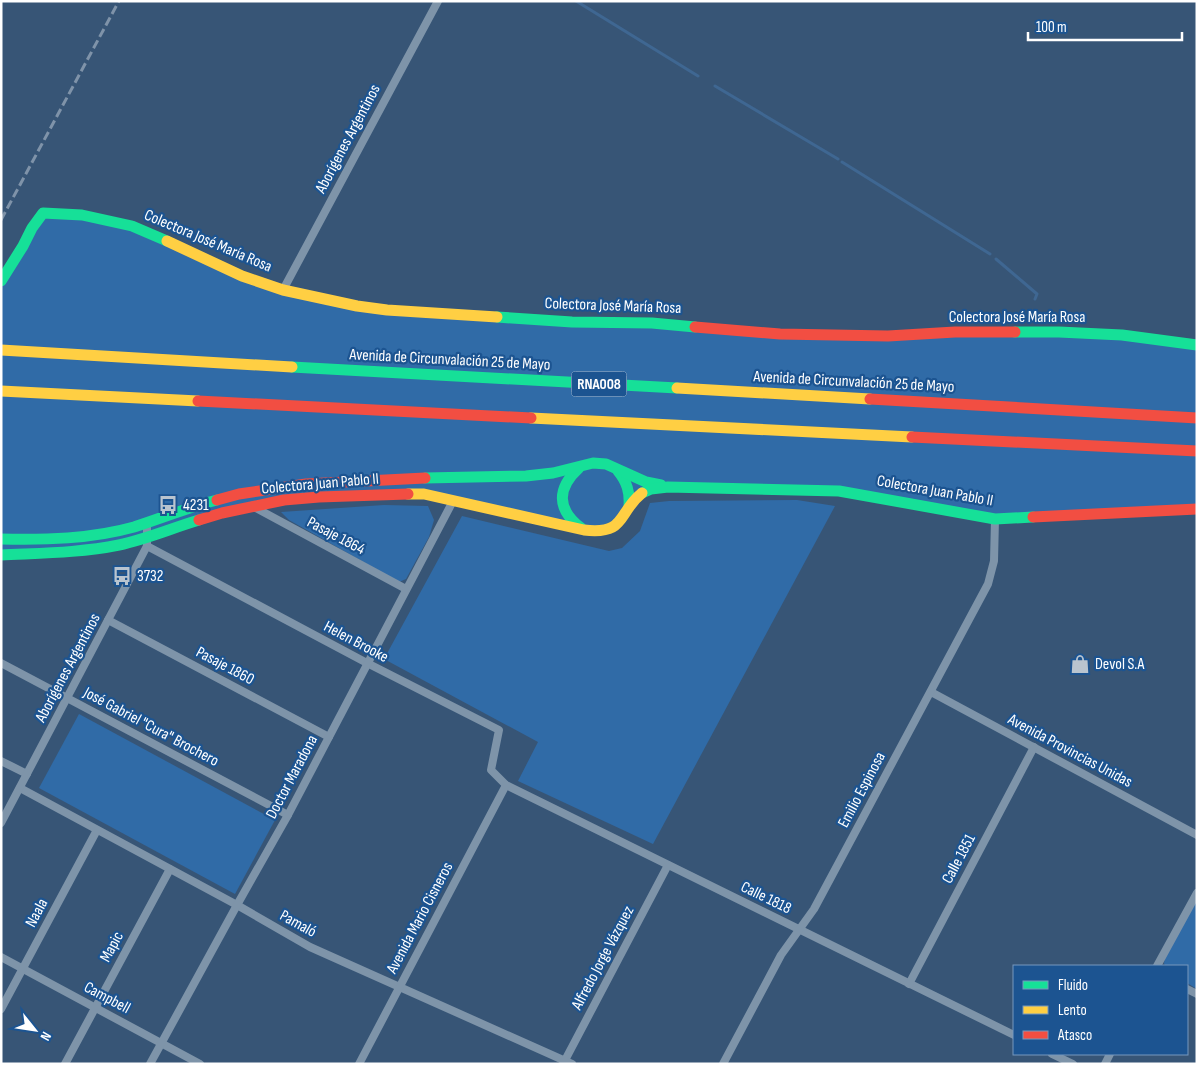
<svg xmlns="http://www.w3.org/2000/svg" width="1198" height="1065" font-family="'Sofia Sans Condensed',sans-serif">
  <style>
    .green { fill: #306ba7 }
    .lines { fill: none; stroke-linecap: round; stroke-linejoin: round }
    .stream { stroke: #3f6792; stroke-width: 3 }
    .street { stroke: #7e94a9; stroke-width: 8 }
    .fast { stroke: #16e098; stroke-width: 11 }
    .slow { stroke: #ffcf43; stroke-width: 11 }
    .jam { stroke: #f24e42; stroke-width: 11 }
    .rail { stroke: #7f93a9; stroke-width: 3; stroke-dasharray: 9 4; stroke-linecap: butt }
    .labels { text-anchor: middle; dominant-baseline: central; stroke-width: 4.5; stroke-linejoin: round; paint-order: stroke }
    .shield { fill: #1c5491; stroke: #bbccde; stroke-width: 1 }
    .shield-label { font-size: 15px; font-weight: bold; fill: #fff }
    .street-label { font-size: 16px; fill: #fff; stroke: #1c5491 }
    .poi-label { font-size: 16px; fill: #fff; stroke: #1c5491; text-anchor: start }
  </style>
  <rect width="100%" height="100%" fill="#375576"/>
  <g class="green">
    <path d="M 43,213 L 132,226 L 242,276 L 357,306 L 780,334 L 1009,331 L 1197,345 L 1197,509 L 995,519 L 839,491 L 652,489 L 622,520 L 598,532 L 424,494 L 284,500 L 147,538 L 1,555 L 1,281 Z"/>
    <path d="M 797,500 L 835,506 L 653,844 L 518,781 L 538,742 L 384,659 L 462,516 L 609,551 L 622,548 L 640,531 L 650,503 L 669,501 Z"/>
    <path d="M 384,505 L 428,506 L 434,520 L 429,537 L 406,579 L 399,582 L 289,520 L 281,512 Z"/>
    <path d="M 79,714 L 275,820 L 235,894 L 39,788 Z"/>
    <path d="M 1197,899 L 1197,989 L 1187,983 L 1187,966 L 1165,966 L 1164,963 L 1165,958 Z"/>
  </g>
  <g class="lines">
    <g class="stream">
      <path d="M 576,1 L 698,76"/>
      <path d="M 715,86 L 838,159"/>
      <path d="M 842,162 L 990,254"/>
      <path d="M 996,259 L 1037,294 L 1035,299"/>
    </g>
    <g class="street">
      <path d="M 283,290 L 438,1"/>
      <path d="M 252,506 L 406,589"/>
      <path d="M 147,546 L 367,663 L 499,730 L 491,770 L 506,785 L 1014,1035"/>
      <path d="M 108,620 L 329,737"/>
      <path d="M 1,663 L 288,815"/>
      <path d="M 931,692 L 1197,835"/>
      <path d="M 1,761 L 27,774"/>
      <path d="M 20,788 L 237,905 L 310,947 L 572,1064"/>
      <path d="M 1,823 L 147,546 L 147,522"/>
      <path d="M 1,957 L 200,1064"/>
      <path d="M 1157,966 L 1197,893"/>
      <path d="M 909,984 L 1034,747"/>
      <path d="M 1187,989 L 1197,994"/>
      <path d="M 1,1009 L 97,830"/>
      <path d="M 1052,1054 L 1073,1064"/>
      <path d="M 65,1064 L 170,869"/>
      <path d="M 150,1064 L 237,905 L 288,815 L 453,501"/>
      <path d="M 359,1064 L 506,785"/>
      <path d="M 563,1064 L 668,865"/>
      <path d="M 723,1064 L 781,955 L 814,909 L 988,584 L 994,561 L 995,519"/>
      <path d="M 1105,1064 L 1110,1054"/>
    </g>
    <g class="fast">
      <path d="M 1,281 L 23,246 L 32,228 L 43,213 L 82,215 L 132,226 L 167,241"/>
      <path d="M 497,317 L 572,322 L 652,323 L 695,327"/>
      <path d="M 1015,332 L 1059,332 L 1122,335 L 1197,345"/>
      <path d="M 292,367 L 677,388"/>
      <path d="M 579,468 C 557,488 556,509 581,528"/>
      <path d="M 618,471 C 627,482 630,492 629,506"/>
      <path d="M 425,478 L 526,476 L 553,473 L 593,463 L 606,464 L 646,482 L 661,485"/>
      <path d="M 642,493 L 651,489 L 668,487 L 839,491 L 995,519 L 1033,517"/>
      <path d="M 1,539 C 45,540 91,539 134,527 C 162,518 189,507 217,500"/>
      <path d="M 1,555 C 40,553 80,553 119,545 C 147,539 172,528 199,520"/>
    </g>
    <g class="slow">
      <path d="M 167,241 L 242,276 L 283,290 L 357,306 L 387,310 L 497,317"/>
      <path d="M 1,350 L 292,367"/>
      <path d="M 677,388 L 870,399"/>
      <path d="M 1,391 L 198,401"/>
      <path d="M 531,418 L 912,437"/>
      <path d="M 408,494 L 424,494 L 584,530 C 627,535 617,513 642,493"/>
    </g>
    <g class="jam">
      <path d="M 695,327 L 780,334 L 888,336 L 955,332 L 1015,332"/>
      <path d="M 870,399 L 1197,418"/>
      <path d="M 198,401 L 531,418"/>
      <path d="M 912,437 L 1197,451"/>
      <path d="M 217,500 L 239,494 L 306,484 L 425,478"/>
      <path d="M 1033,517 L 1197,509"/>
      <path d="M 199,520 L 222,513 L 284,500 L 319,497 L 408,494"/>
    </g>
    <path class="rail" d="M 1,220 L 119,1"/>
  </g>
  <defs>
    <g id="bus-bare" transform="scale(1.5)"><path d="M-5-6H5V4H4V6H2V4H-2V6H-4V4H-5ZM-3.5-4V0h7V-4ZM-3.5 1.2v1.5H-2V1.2ZM2 1.2v1.5H3.5V1.2Z" fill="#b9c4cf" stroke="#1c5491" stroke-width="2.5" paint-order="stroke"/></g>
    <g id="shop-bare" transform="scale(1.5)"><path d="M-5-2.5h2.3a2.7 3.5 0 0 1 5.4 0H5L5.5 6h-11ZM-1.5-2.5h3a1.5 2.3 0 0 0-3 0Z" fill="#b9c4cf" stroke="#1c5491" stroke-width="2.5" paint-order="stroke"/></g>
  </defs>
  <g fill-rule="evenodd">
    <use href="#bus-bare" x="168" y="505"/>
    <use href="#bus-bare" x="122" y="576"/>
    <use href="#shop-bare" x="1080" y="664"/>
  </g>
  <g class="labels">
    <rect class="shield" x="571.5" y="371.5" width="55" height="25" rx="4"/>
    <g class="shield-label">
      <text x="599" y="384">RNA008</text>
    </g>
    <g class="street-label">
      <text transform="translate(348 139) rotate(-62)">Aborígenes Argentinos</text>
      <text transform="translate(208 241) rotate(23)">Colectora José María Rosa</text>
      <text transform="translate(613 306) rotate(2)">Colectora José María Rosa</text>
      <text x="1017" y="317">Colectora José María Rosa</text>
      <text transform="translate(450 360) rotate(3)">Avenida de Circunvalación 25 de Mayo</text>
      <text transform="translate(854 382) rotate(3)">Avenida de Circunvalación 25 de Mayo</text>
      <text transform="translate(320 484) rotate(-5)">Colectora Juan Pablo II</text>
      <text transform="translate(935 491) rotate(10)">Colectora Juan Pablo II</text>
      <text transform="translate(336 536) rotate(28)">Pasaje 1864</text>
      <text transform="translate(356 642) rotate(28)">Helen Brooke</text>
      <text transform="translate(225 666) rotate(28)">Pasaje 1860</text>
      <text transform="translate(68 668) rotate(-62)">Aborígenes Argentinos</text>
      <text transform="translate(151 727) rotate(28)">José Gabriel "Cura" Brochero</text>
      <text transform="translate(1070 751) rotate(28)">Avenida Provincias Unidas</text>
      <text transform="translate(292 777) rotate(-62)">Doctor Maradona</text>
      <text transform="translate(862 790) rotate(-62)">Emilio Espinosa</text>
      <text transform="translate(959 859) rotate(-62)">Calle 1851</text>
      <text transform="translate(766 898) rotate(26)">Calle 1818</text>
      <text transform="translate(37 913) rotate(-62)">Naala</text>
      <text transform="translate(420 918) rotate(-62)">Avenida Mario Cisneros</text>
      <text transform="translate(298 924) rotate(29)">Pamaló</text>
      <text transform="translate(112 947) rotate(-62)">Mapic</text>
      <text transform="translate(603 958) rotate(-62)">Alfredo Jorge Vázquez</text>
      <text transform="translate(107 998) rotate(28)">Campbell</text>
    </g>
    <g class="poi-label">
      <text x="183" y="505">4231</text>
      <text x="137" y="576">3732</text>
      <text x="1095" y="664">Devol S.A</text>
    </g>
  </g>
  <rect width="1198" height="1065" fill="none" stroke="#ffffff" stroke-width="5"/>
  <rect x="1013" y="965" width="175" height="90" fill="#1c5491" stroke="#7798bd"/>
  <rect x="1023" y="981" width="25" height="8" fill="#16e098" stroke="#7798bd"/>
  <text x="1058" y="990" font-size="15" fill="#ffffff">Fluido</text>
  <rect x="1023" y="1006" width="25" height="8" fill="#ffcf43" stroke="#7798bd"/>
  <text x="1058" y="1015" font-size="15" fill="#ffffff">Lento</text>
  <rect x="1023" y="1031" width="25" height="8" fill="#f24e42" stroke="#7798bd"/>
  <text x="1058" y="1040" font-size="15" fill="#ffffff">Atasco</text>
  <g transform="translate(35 1030) rotate(120)" stroke="#1c5491" stroke-width="4" paint-order="stroke">
  <path d="M0-4L9 19L0 12L-9 19Z" fill="#ffffff"/>
  <text y="-8" font-size="14" font-weight="bold" text-anchor="middle" fill="#ffffff">N</text>
  </g>
  <path d="M1028 32v8h154v-8" fill="none" stroke="#ffffff" stroke-width="2.5"/>
  <text x="1036" y="32" font-size="15" fill="#ffffff" stroke="#1c5491" stroke-width="4" paint-order="stroke">100 m</text>
</svg>
